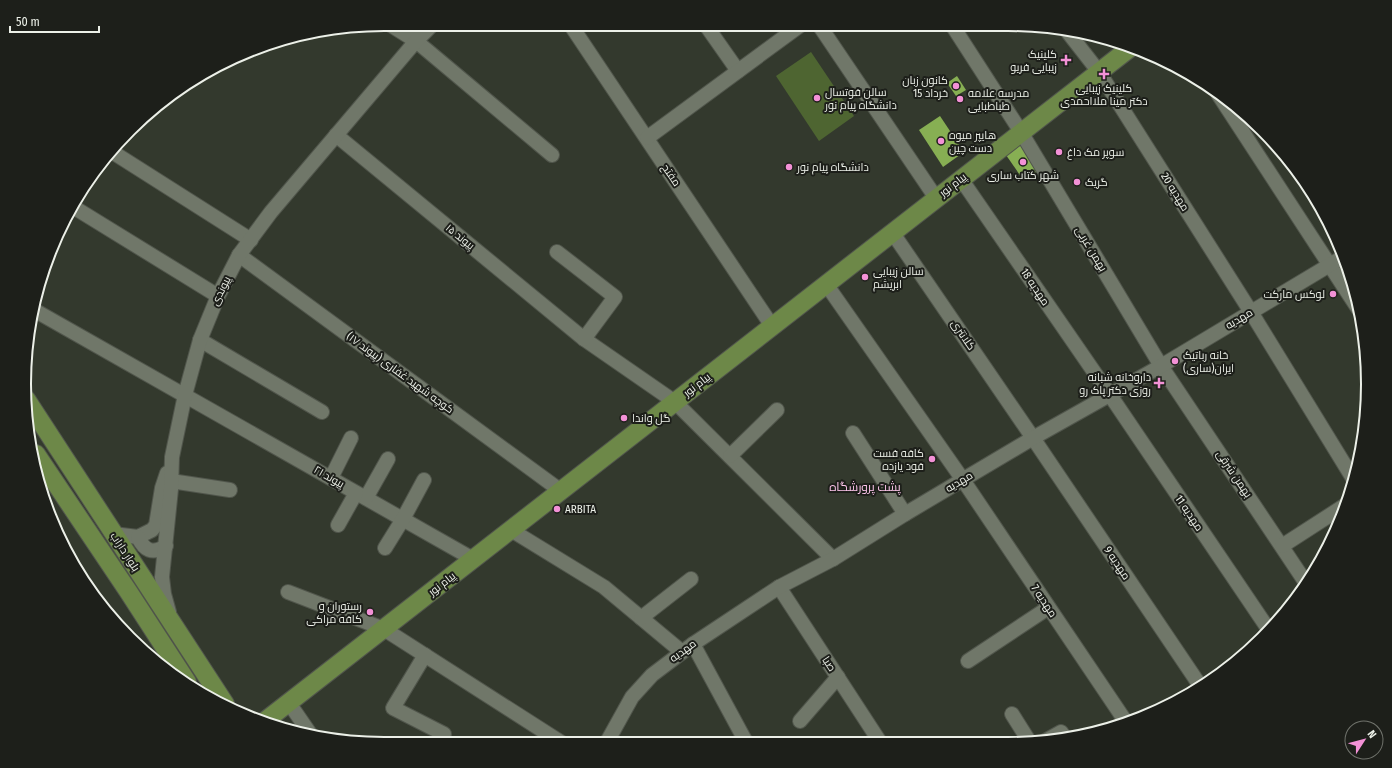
<svg xmlns="http://www.w3.org/2000/svg" width="1392" height="768" font-family="'Fira Sans Condensed',Cairo,sans-serif">
  <style>
    .green { fill: #4e6531 }
    .building { fill: #87af53 }
    .lines { fill: none; stroke-linecap: round; stroke-linejoin: round }
    .minor-casing { stroke: #51564c; stroke-width: 16 }
    .major-casing { stroke: #51564c; stroke-width: 20 }
    .minor { stroke: #707769; stroke-width: 14 }
    .major { stroke: #6d8848; stroke-width: 18 }
    .poi-dot { fill: #f391d6; stroke: #1d1f1a; stroke-width: 1.5 }
    .labels { text-anchor: middle; dominant-baseline: central; stroke-width: 4; stroke-linejoin: round; paint-order: stroke }
    .poi-label { font-size: 11px; fill: #ecf0e8; stroke: #1d1f1a; text-anchor: start }
    .street-label { font-size: 11px; fill: #ecf0e8; stroke: #1d1f1a }
    .neighbourhood-label { font-size: 12px; fill: #fec6ec; stroke: #1d1f1a }
    .rim { fill: none; stroke: #ecf0e8; stroke-width: 2 }
  </style>
  <rect width="100%" height="100%" fill="#33392d"/>
  <path class="green" d="M 811,52 L 854,116 L 819,141 L 776,76 Z"/>
  <g class="building">
    <path d="M 957,76 L 966,90 L 956,96 L 947,83 Z"/>
    <path d="M 940,116 L 964,152 L 943,167 L 919,130 Z"/>
    <path d="M 1024,143 L 1040,169 L 1024,181 L 1006,155 Z"/>
  </g>
  <g class="lines">
    <g class="minor-casing">
      <g id="minor">
        <path d="M 389,24 L 416,41 L 552,155"/>
        <path d="M 570,24 L 772,326"/>
        <path d="M 705,24 L 738,71"/>
        <path d="M 819,25 L 936,198"/>
        <path d="M 952,25 L 1021,132 L 1161,366 L 1306,583"/>
        <path d="M 1067,31 L 1099,72 L 1251,312 L 1354,480"/>
        <path d="M 1218,94 L 1359,310"/>
        <path d="M 336,135 L 584,339 L 675,402 L 833,559"/>
        <path d="M 647,138 L 802,24"/>
        <path d="M 114,153 L 251,240"/>
        <path d="M 961,179 L 1110,395 L 1269,630"/>
        <path d="M 75,208 L 218,296"/>
        <path d="M 892,232 L 1033,438 L 1201,687"/>
        <path d="M 557,252 L 615,297 L 584,339"/>
        <path d="M 239,255 L 561,491"/>
        <path d="M 826,284 L 963,480 L 1126,722"/>
        <path d="M 34,310 L 473,559"/>
        <path d="M 200,340 L 322,412"/>
        <path d="M 853,433 L 905,514"/>
        <path d="M 730,456 L 777,410"/>
        <path d="M 331,478 L 351,438"/>
        <path d="M 171,481 L 230,490"/>
        <path d="M 366,498 L 388,459"/>
        <path d="M 338,525 L 356,493"/>
        <path d="M 511,530 L 604,587 L 682,652"/>
        <path d="M 113,534 L 138,537 L 152,530 L 156,525 L 162,488 L 167,473"/>
        <path d="M 138,537 C 144,550 152,555 166,546"/>
        <path d="M 1282,546 L 1347,504"/>
        <path d="M 385,548 L 403,519 L 424,480"/>
        <path d="M 779,587 L 880,742"/>
        <path d="M 288,592 L 384,629 L 562,743"/>
        <path d="M 169,612 L 164,594 L 162,577 L 171,489 L 172,457 L 185,395 L 200,340 L 218,296 L 239,255 L 271,212 L 416,41 L 433,24"/>
        <path d="M 641,618 L 691,579"/>
        <path d="M 693,644 L 746,742"/>
        <path d="M 425,655 L 393,708 L 444,734"/>
        <path d="M 968,661 L 1048,608"/>
        <path d="M 289,703 L 311,735"/>
        <path d="M 1012,714 L 1029,741"/>
        <path d="M 800,721 L 838,677"/>
        <path d="M 1045,741 L 1061,732 L 1065,738"/>
        <path d="M 607,742 L 632,697 L 652,675 L 693,644 L 779,587 L 833,559 L 905,514 L 1033,438 L 1161,366 L 1343,257"/>
      </g>
    </g>
    <g class="major-casing">
      <g id="major">
        <path d="M 26,399 L 225,704"/>
        <path d="M 36,454 L 128,591 L 187,682"/>
        <path d="M 265,721 L 1130,48"/>
      </g>
    </g>
    <use href="#minor" class="minor"/>
    <use href="#major" class="major"/>
  </g>
  <g class="poi-dot">
    <path d="M1064 54h4v4h4v4h-4v4h-4v-4h-4v-4h4z"/>
    <path d="M1102 68h4v4h4v4h-4v4h-4v-4h-4v-4h4z"/>
    <circle cx="956" cy="86" r="4"/>
    <circle cx="817" cy="98" r="4"/>
    <circle cx="960" cy="99" r="4"/>
    <circle cx="941" cy="141" r="4"/>
    <circle cx="1059" cy="152" r="4"/>
    <circle cx="1023" cy="162" r="4"/>
    <circle cx="789" cy="167" r="4"/>
    <circle cx="1077" cy="182" r="4"/>
    <circle cx="865" cy="277" r="4"/>
    <circle cx="1333" cy="294" r="4"/>
    <circle cx="1175" cy="361" r="4"/>
    <path d="M1157 377h4v4h4v4h-4v4h-4v-4h-4v-4h4z"/>
    <circle cx="624" cy="418" r="4"/>
    <circle cx="932" cy="459" r="4"/>
    <circle cx="557" cy="509" r="4"/>
    <circle cx="370" cy="612" r="4"/>
  </g>
  <g class="labels">
    <g class="poi-label">
      <text x="1057" y="54" text-anchor="end">کلینیک<tspan x="1057" dy="13">زیبایی فریو</tspan></text>
      <text x="948" y="80" text-anchor="end">کانون زبان<tspan x="948" dy="13">15 خرداد</tspan></text>
      <text x="1104" y="88" text-anchor="middle">کلینیک زیبایی<tspan x="1104" dy="13">دکتر مینا ملااحمدی</tspan></text>
      <text x="825" y="92">سالن فوتسال<tspan x="825" dy="13">دانشگاه پیام نور</tspan></text>
      <text x="968" y="93">مدرسه علامه<tspan x="968" dy="13">طباطبایی</tspan></text>
      <text x="949" y="135">هایپر میوه<tspan x="949" dy="13">دست چین</tspan></text>
      <text x="1067" y="152">سوپر مک داغ</text>
      <text x="797" y="167">دانشگاه پیام نور</text>
      <text x="1023" y="175" text-anchor="middle">شهر کتاب ساری</text>
      <text x="1085" y="182">گریک</text>
      <text x="873" y="271">سالن زیبایی<tspan x="873" dy="13">ابریشم</tspan></text>
      <text x="1325" y="294" text-anchor="end">لوکس مارکت</text>
      <text x="1183" y="355">خانه رباتیک<tspan x="1183" dy="13">ایران(ساری)</tspan></text>
      <text x="1151" y="377" text-anchor="end">داروخانه شبانه<tspan x="1151" dy="13">روزی دکتر پاک رو</tspan></text>
      <text x="632" y="418">گل واندا</text>
      <text x="924" y="453" text-anchor="end">کافه فست<tspan x="924" dy="13">فود یازده</tspan></text>
      <text x="565" y="509">ARBITA</text>
      <text x="362" y="606" text-anchor="end">رستوران و<tspan x="362" dy="13">کافه مراکی</tspan></text>
    </g>
    <g class="street-label">
      <text transform="translate(671 175) rotate(56)">مفتح</text>
      <text transform="translate(953 185) rotate(-38)">پیام نور</text>
      <text transform="translate(1175 192) rotate(58)">مهدیه 20</text>
      <text transform="translate(460 237) rotate(39)">پیوند ۱۵</text>
      <text transform="translate(1091 249) rotate(59)">بهمن غربی</text>
      <text transform="translate(1035 287) rotate(56)">مهدیه 18</text>
      <text transform="translate(221 291) rotate(-64)">پیوندی</text>
      <text transform="translate(1239 319) rotate(-31)">مهدیه</text>
      <text transform="translate(963 335) rotate(56)">کلانتری</text>
      <text transform="translate(400 373) rotate(36)">کوچه شهید غفاری (پیوند ۱۷)</text>
      <text transform="translate(697 385) rotate(-38)">پیام نور</text>
      <text transform="translate(1234 474) rotate(56)">بهمن شرقی</text>
      <text transform="translate(329 477) rotate(30)">پیوند ۲۱</text>
      <text transform="translate(959 482) rotate(-31)">مهدیه</text>
      <text transform="translate(1189 513) rotate(56)">مهدیه 11</text>
      <text transform="translate(125 552) rotate(57)">بلوار داراب</text>
      <text transform="translate(1117 563) rotate(56)">مهدیه 9</text>
      <text transform="translate(442 584) rotate(-38)">پیام نور</text>
      <text transform="translate(1044 601) rotate(56)">مهدیه 7</text>
      <text transform="translate(683 651) rotate(-36)">مهدیه</text>
      <text transform="translate(829 664) rotate(57)">صبا</text>
    </g>
    <g class="neighbourhood-label">
      <text x="865" y="487">پشت پرورشگاه</text>
    </g>
  </g>
  <path d="M0 0H1392V768H0ZM384 31H1008A353 353 0 0 1 1361 384V384A353 353 0 0 1 1008 737H384A353 353 0 0 1 31 384V384A353 353 0 0 1 384 31Z" fill="#1d1f1a" fill-rule="evenodd"/>
  <path class="rim" d="M384 31H1008A353 353 0 0 1 1361 384V384A353 353 0 0 1 1008 737H384A353 353 0 0 1 31 384V384A353 353 0 0 1 384 31Z"/>
  <g transform="translate(1364 740) rotate(54)"><circle r="19" fill="#1d1f1a" stroke="#70736c"/>
  <path d="M0-3L7 15L0 10L-7 15Z" fill="#f391d6"/>
  <text y="-6" font-size="11" font-weight="bold" text-anchor="middle" fill="#ecf0e8">N</text>
  </g>
  <path d="M10 26v6h89v-6" fill="none" stroke="#ecf0e8" stroke-width="2"/>
  <text x="16" y="26" font-size="12" fill="#ecf0e8" stroke="#1d1f1a" stroke-width="3" paint-order="stroke">50 m</text>
</svg>
